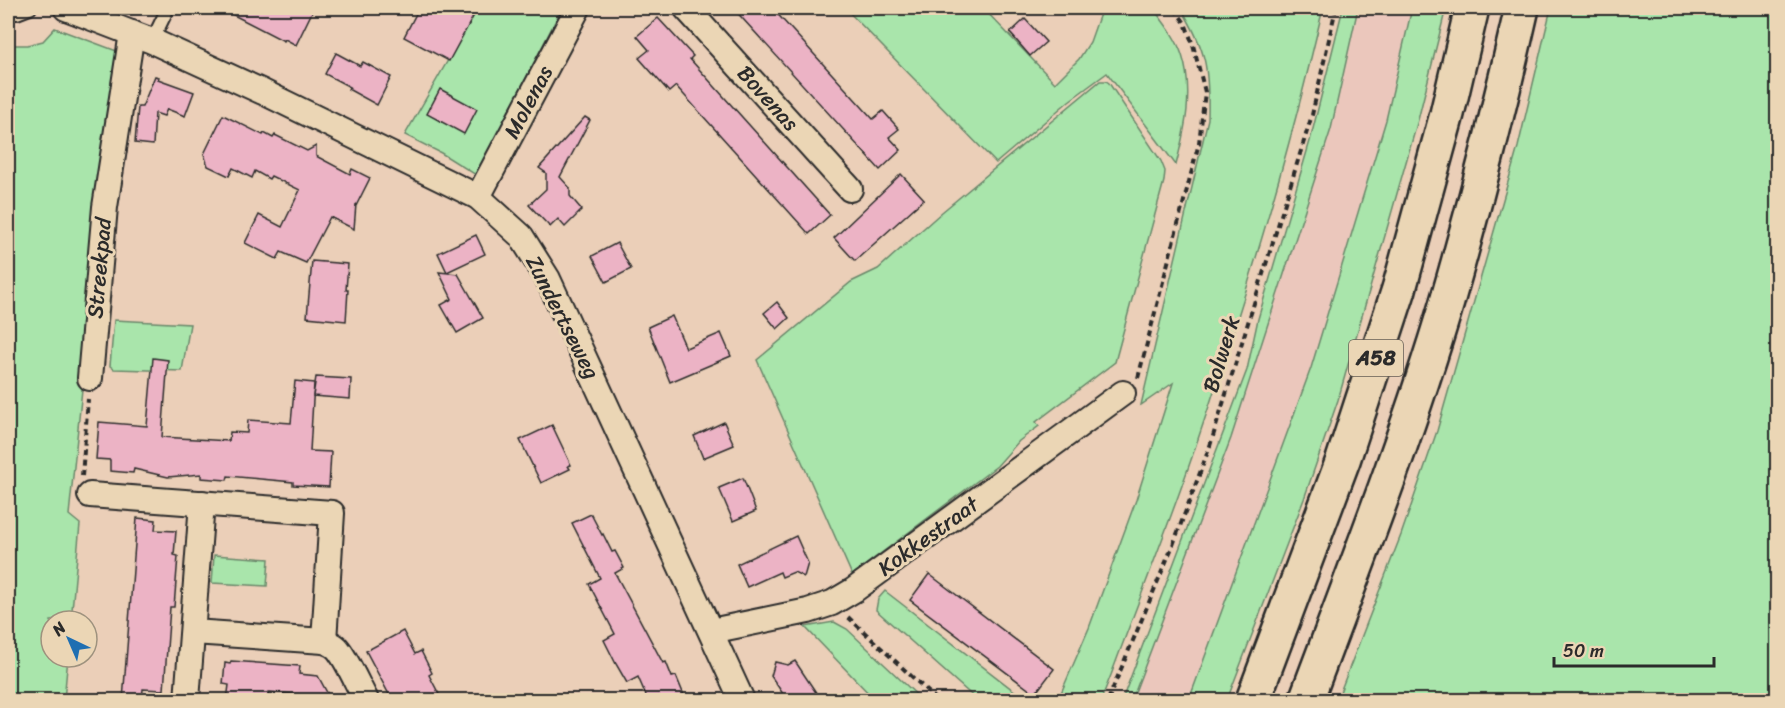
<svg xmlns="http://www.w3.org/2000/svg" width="1785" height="708" font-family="Sriracha,sans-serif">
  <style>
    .built { fill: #ebc7bc }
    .green { fill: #a9e5ab; stroke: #6a886b; stroke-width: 1.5 }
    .building { fill: #ecb3c5; stroke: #2b2b2b; stroke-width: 1.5 }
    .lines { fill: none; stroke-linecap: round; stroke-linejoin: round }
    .service-casing { stroke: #2b2b2b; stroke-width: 16 }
    .minor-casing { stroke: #2b2b2b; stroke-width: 28 }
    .motorway-casing { stroke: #2b2b2b; stroke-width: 38 }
    .path { stroke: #2b2b2b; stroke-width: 4; stroke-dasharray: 6 4.5; stroke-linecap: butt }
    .service { stroke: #ebd6b5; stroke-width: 12 }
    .minor { stroke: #ebd6b5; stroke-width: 24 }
    .motorway { stroke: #ebd6b5; stroke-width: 33 }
    .labels { text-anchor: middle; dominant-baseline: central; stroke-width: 6; stroke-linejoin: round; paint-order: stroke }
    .shield { fill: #ebd6b5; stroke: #655e54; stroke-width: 1.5 }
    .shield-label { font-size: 21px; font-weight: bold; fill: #2b2b2b }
    .street-label { font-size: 22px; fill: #2b2b2b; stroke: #ebd6b5 }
  </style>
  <rect width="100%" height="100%" fill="#ebcfb8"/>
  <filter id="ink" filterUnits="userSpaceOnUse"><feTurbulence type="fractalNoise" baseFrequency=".0167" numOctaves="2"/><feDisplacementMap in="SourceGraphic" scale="12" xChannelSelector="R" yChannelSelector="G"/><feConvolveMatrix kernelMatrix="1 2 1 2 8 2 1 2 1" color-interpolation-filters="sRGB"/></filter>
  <g filter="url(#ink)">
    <path class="built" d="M 1358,8 L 1412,8 L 1386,120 L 1311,368 L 1189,700 L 1132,700 L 1231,438 L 1331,129 Z"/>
    <g class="green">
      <path d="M 478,8 L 562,8 L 476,175 L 441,153 L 405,135 Z"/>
      <path d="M 845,8 L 983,8 L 1055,83 L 1079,59 L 1090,42 L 1102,8 L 1153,8 C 1164,23 1176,37 1182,55 C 1194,91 1185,130 1176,165 L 1107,73 L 1069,101 L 996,163 Z"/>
      <path d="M 1181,8 L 1323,8 C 1288,159 1242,310 1192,457 C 1167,530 1138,602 1111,675 L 1101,700 L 1058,700 L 1089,628 L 1136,500 L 1173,383 L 1141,405 L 1208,119 C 1209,69 1207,51 1181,8 Z"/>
      <path d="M 1343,8 L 1358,8 L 1331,129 L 1231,438 L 1132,700 L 1122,700 L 1247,370 L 1258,319 L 1310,141 Z"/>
      <path d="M 1412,8 L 1446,8 L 1418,120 L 1338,400 L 1304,499 L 1227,700 L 1189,700 L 1311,368 L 1386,120 Z"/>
      <path d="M 1551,8 L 1777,8 L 1777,700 L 1337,700 L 1401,535 L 1437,431 L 1518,147 Z"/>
      <path d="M 55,28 L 122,53 L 108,138 L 69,515 L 80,524 L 71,621 L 51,621 L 51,657 L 68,657 L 64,700 L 8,700 L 8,45 L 27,45 L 43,41 Z"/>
      <path d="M 1100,81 L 1106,81 L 1109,83 L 1161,161 L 1165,171 L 1164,181 L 1115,362 L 1036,422 L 1039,426 L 1019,441 L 997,466 L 852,575 L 757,360 L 851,282 L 878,269 L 942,212 Z"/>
      <path d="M 114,320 L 190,324 L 182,371 L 114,369 L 110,366 Z"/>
      <path d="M 214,555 L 269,559 L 267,586 L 212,583 Z"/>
      <path d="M 885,591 L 1026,700 L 1027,700 L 977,700 L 876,610 L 878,599 Z"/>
      <path d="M 834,622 L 847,629 L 922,700 L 875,700 L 805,627 Z"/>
    </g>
    <g class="building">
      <path d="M 220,8 L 314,8 L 296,45 L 285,39 L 284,41 Z"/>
      <path d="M 419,8 L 460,8 L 474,15 L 449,61 L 404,37 Z"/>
      <path d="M 733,8 L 772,8 L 873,119 L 883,111 L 899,129 L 889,137 L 901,150 L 880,170 Z"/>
      <path d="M 658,18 L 693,56 L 690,59 L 830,215 L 809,234 L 676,86 L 669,92 L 639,58 L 649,50 L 637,36 Z"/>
      <path d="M 1025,19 L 1046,42 L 1030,56 L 1010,33 Z"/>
      <path d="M 336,53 L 360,66 L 363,62 L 391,77 L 377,105 L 348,89 L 350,87 L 325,74 Z"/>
      <path d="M 155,76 L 159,77 L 158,79 L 194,92 L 185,116 L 167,109 L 164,116 L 155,113 L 153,145 L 135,143 L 138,107 L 142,107 Z"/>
      <path d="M 440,89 L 477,109 L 464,134 L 427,114 Z"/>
      <path d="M 223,115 L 263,135 L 264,133 L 273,138 L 275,135 L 307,151 L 316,146 L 316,156 L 350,174 L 352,169 L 370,178 L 356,206 L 356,204 L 354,229 L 330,217 L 306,263 L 281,252 L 277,259 L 245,243 L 259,215 L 282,227 L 300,190 L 271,176 L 269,179 L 255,171 L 252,178 L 233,168 L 229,176 L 208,166 L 204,154 Z"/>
      <path d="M 585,117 L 590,120 L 560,177 L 570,188 L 570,196 L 582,210 L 565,227 L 558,219 L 550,227 L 529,205 L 546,189 L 546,173 L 539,168 Z"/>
      <path d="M 901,174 L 924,199 L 855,261 L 834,238 Z"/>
      <path d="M 476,235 L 485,254 L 447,272 L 438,253 Z"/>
      <path d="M 617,243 L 631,269 L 606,282 L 592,256 Z"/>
      <path d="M 312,261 L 348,264 L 346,290 L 348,290 L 346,321 L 307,317 Z"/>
      <path d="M 439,272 L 458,274 L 483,318 L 457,333 L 441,305 L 452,299 Z"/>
      <path d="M 777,302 L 789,318 L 777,329 L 764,313 Z"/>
      <path d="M 672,316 L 686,348 L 721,333 L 731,356 L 670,382 L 648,327 Z"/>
      <path d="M 153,358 L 168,360 L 162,437 L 229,441 L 230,432 L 247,433 L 248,420 L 291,423 L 295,381 L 314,383 L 310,451 L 331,452 L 329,487 L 293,485 L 293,482 L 228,476 L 227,480 L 201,478 L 201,474 L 168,477 L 134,469 L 133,473 L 110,471 L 110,460 L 96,459 L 99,422 L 147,426 Z"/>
      <path d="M 316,377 L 351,379 L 350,399 L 313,396 Z"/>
      <path d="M 724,422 L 734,445 L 703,458 L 694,436 Z"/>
      <path d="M 552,425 L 571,465 L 568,466 L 570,469 L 541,483 L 520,440 Z"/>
      <path d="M 743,478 L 756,511 L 733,521 L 719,488 Z"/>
      <path d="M 591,514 L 602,535 L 603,534 L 612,552 L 615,551 L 624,568 L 615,573 L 663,663 L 666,662 L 672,677 L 676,676 L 686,700 L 648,700 L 638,677 L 627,683 L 616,664 L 604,640 L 615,634 L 589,584 L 600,578 L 572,523 Z"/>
      <path d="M 137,518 L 156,520 L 155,530 L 176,531 L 174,555 L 178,556 L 174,607 L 170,607 L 164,690 L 143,689 L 142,700 L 123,700 Z"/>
      <path d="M 796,536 L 808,563 L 804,577 L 794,572 L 782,577 L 780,572 L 747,587 L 737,564 Z"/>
      <path d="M 929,574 L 1054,669 L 1035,694 L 910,600 Z"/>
      <path d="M 403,631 L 415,654 L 421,651 L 432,673 L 429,675 L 442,700 L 392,700 L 366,651 Z"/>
      <path d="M 231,661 L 300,666 L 299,674 L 318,676 L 331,700 L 307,700 L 304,695 L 269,692 L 268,700 L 227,700 L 229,685 L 223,684 L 225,663 L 230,664 Z"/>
      <path d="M 795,661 L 821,700 L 787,700 L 771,676 L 775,662 L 788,665 Z"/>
    </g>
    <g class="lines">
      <g class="service-casing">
        <g id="service">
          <path d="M 8,13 L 17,13 L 30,8"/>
          <path d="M 152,41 L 168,8"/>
        </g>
      </g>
      <g class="minor-casing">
        <g id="minor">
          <path d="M 66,8 L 152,41 L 263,92 L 478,197 L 521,236 L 548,279 L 742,700"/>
          <path d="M 686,8 L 850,189"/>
          <path d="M 478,197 L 578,8"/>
          <path d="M 90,378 L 105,207 L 132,33"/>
          <path d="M 90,495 L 332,513 L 324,641"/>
          <path d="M 711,631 L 808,611 L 832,603 L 854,590 L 1123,393"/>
          <path d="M 193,632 L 324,641 C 329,643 333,644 337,648 C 347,659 358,686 366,700"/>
          <path d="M 187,700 L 202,503"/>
        </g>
      </g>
      <g class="motorway-casing">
        <g id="motorway">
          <path d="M 1253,700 L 1343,460 L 1399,289 L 1447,114 L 1472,8"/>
          <path d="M 1306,700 C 1355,569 1407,437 1447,302 C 1475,205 1500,106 1522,8"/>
        </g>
      </g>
      <g class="path">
        <path d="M 1138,378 L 1199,143 L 1205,92 L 1193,45 L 1185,23 L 1174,8"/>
        <path d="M 82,476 L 88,399"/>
        <path d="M 848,617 L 937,700"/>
        <path d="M 1108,700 L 1173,545 L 1210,446 L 1312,115 L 1336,8"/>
      </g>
      <use href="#service" class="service"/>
      <use href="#minor" class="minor"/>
      <use href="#motorway" class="motorway"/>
    </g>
  </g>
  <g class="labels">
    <rect class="shield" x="1349" y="340" width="54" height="36" rx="4.5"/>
    <g class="shield-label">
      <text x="1376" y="358">A58</text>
    </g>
    <g class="street-label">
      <text transform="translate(768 98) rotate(48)">Bovenas</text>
      <text transform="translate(528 102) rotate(-62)">Molenas</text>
      <text transform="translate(99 268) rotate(-85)">Streekpad</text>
      <text transform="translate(563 317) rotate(63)">Zundertseweg</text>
      <text transform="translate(1221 354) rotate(-73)">Bolwerk</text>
      <text transform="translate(928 536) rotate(-36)">Kokkestraat</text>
    </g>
  </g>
  <rect width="1785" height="708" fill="none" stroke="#ebd6b5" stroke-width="30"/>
  <rect x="15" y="15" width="1755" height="678" fill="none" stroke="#2b2b2b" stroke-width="2" filter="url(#ink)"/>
  <g transform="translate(69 639) rotate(316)"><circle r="28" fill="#ebd6b5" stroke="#9e927e" stroke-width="1.5"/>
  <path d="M0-4.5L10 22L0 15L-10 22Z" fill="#1f6fb2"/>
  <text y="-9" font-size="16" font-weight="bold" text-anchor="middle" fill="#2b2b2b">N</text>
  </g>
  <path d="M1554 657v9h160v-9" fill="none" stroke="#2b2b2b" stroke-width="3"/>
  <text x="1563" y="657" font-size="18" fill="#2b2b2b" stroke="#ebd6b5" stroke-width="4.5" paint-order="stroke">50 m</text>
</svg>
